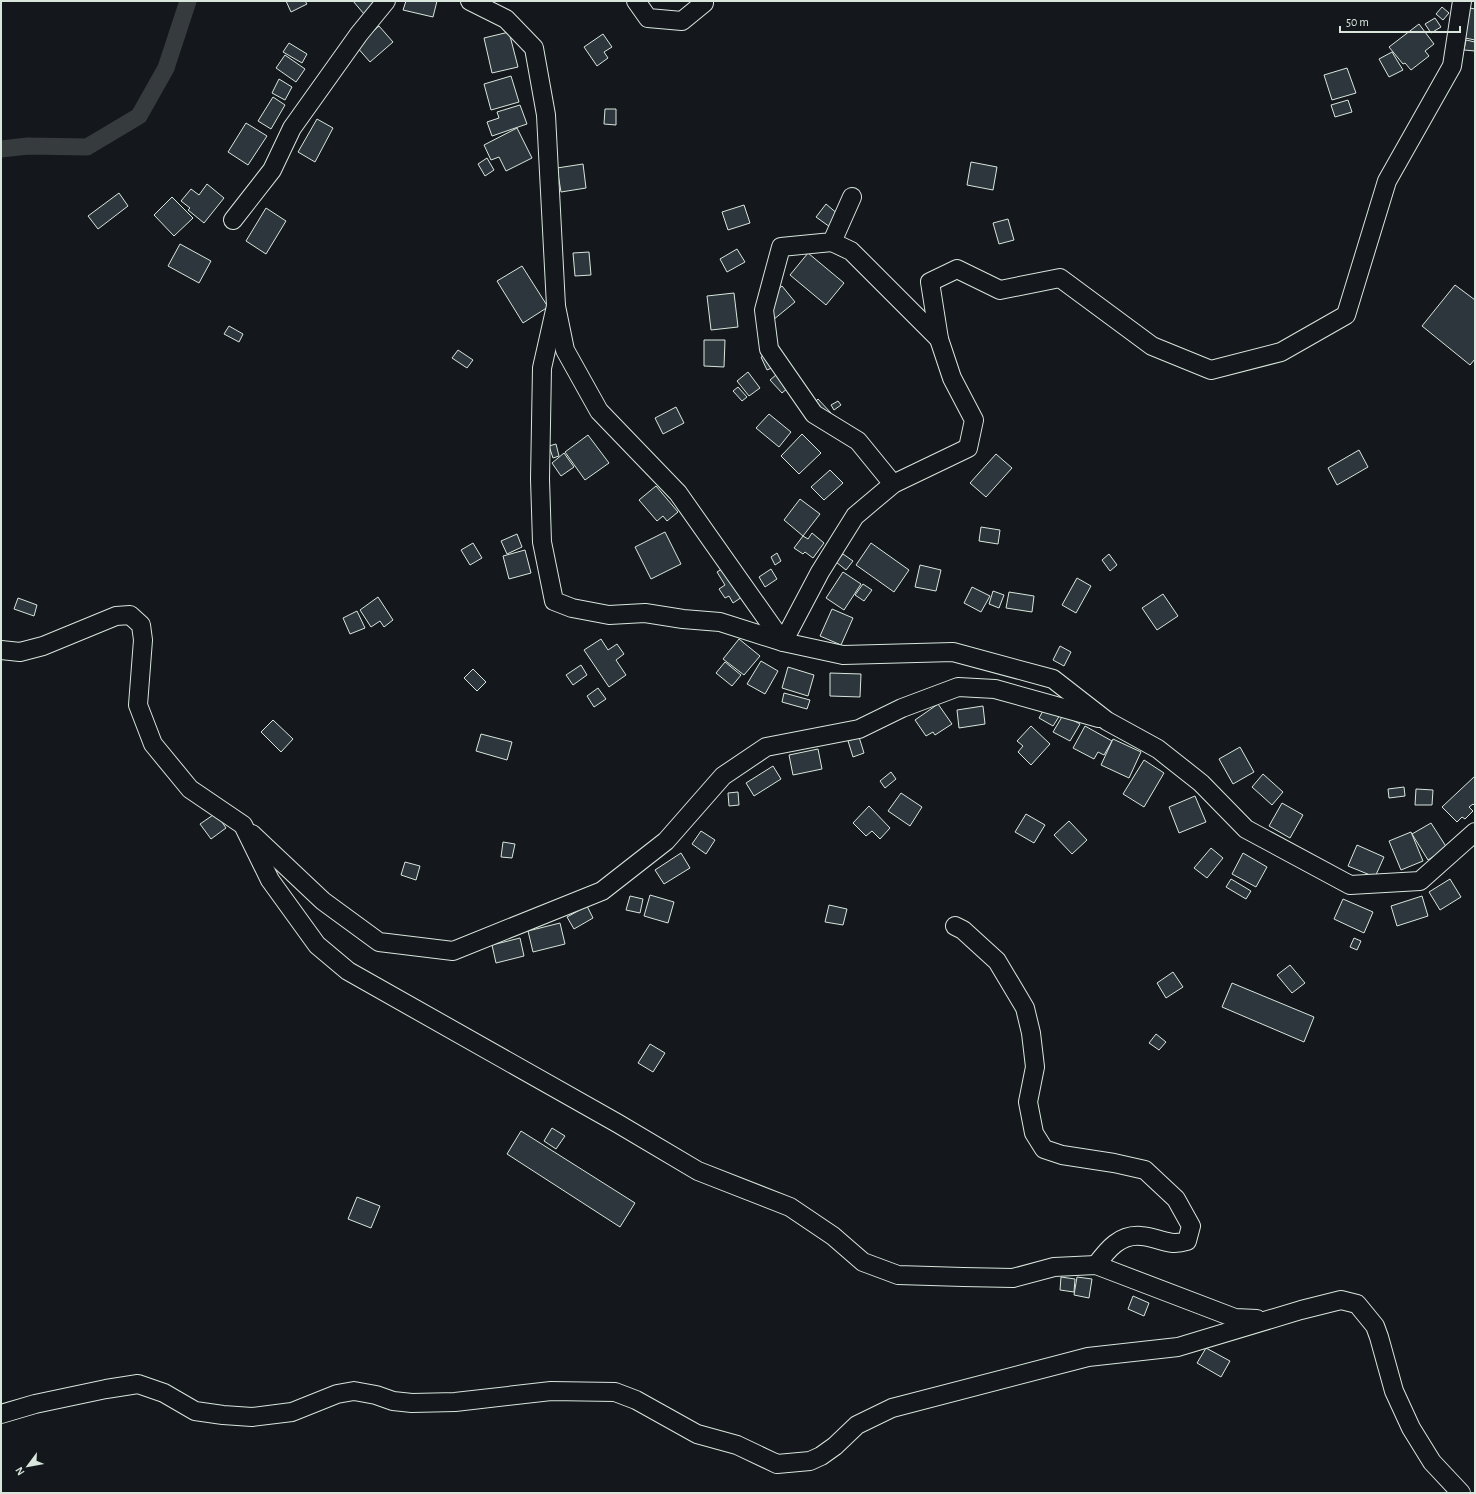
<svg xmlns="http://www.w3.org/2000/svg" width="1476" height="1494" font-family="'Alegreya Sans',sans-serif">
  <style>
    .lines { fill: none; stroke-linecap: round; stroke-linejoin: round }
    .canal { stroke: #363b3e; stroke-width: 17 }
    .building { fill: #2c363c; stroke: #d8e6dc }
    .minor-casing { stroke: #d8e6dc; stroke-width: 20 }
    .minor { stroke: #14181c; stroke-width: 18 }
  </style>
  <rect width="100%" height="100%" fill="#14181c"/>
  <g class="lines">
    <path class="canal" d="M 1,149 L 28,146 L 87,147 L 139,116 L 166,68 L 188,1"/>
  </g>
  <g class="building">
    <path d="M 286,1 L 305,1 L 307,4 L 291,12 Z"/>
    <path d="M 353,1 L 379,1 L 364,14 Z"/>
    <path d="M 406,1 L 437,1 L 433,17 L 403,10 Z"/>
    <path d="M 1442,7 L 1449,13 L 1443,20 L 1436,14 Z"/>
    <path d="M 1470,8 L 1475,9 L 1475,40 L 1465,38 Z"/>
    <path d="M 1435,18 L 1441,27 L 1431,33 L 1425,24 Z"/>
    <path d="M 1419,24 L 1434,44 L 1425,51 L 1429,56 L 1411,70 L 1405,63 L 1403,64 L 1389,47 Z"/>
    <path d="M 379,26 L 393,42 L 370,62 L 356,46 Z"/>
    <path d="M 509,32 L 518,67 L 492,73 L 484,38 Z"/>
    <path d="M 603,34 L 612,47 L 604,52 L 608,58 L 597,66 L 584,47 Z"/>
    <path d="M 1466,40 L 1475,42 L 1475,51 L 1464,50 Z"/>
    <path d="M 289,43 L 307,54 L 302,63 L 283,52 Z"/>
    <path d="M 1392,52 L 1403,70 L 1389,77 L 1379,59 Z"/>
    <path d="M 285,55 L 305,69 L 296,82 L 276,68 Z"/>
    <path d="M 1347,68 L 1356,93 L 1332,100 L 1324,75 Z"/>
    <path d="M 511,76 L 519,102 L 491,110 L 484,84 Z"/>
    <path d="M 279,79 L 292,87 L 285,100 L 272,93 Z"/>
    <path d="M 273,97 L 285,105 L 271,129 L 258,121 Z"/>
    <path d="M 1348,100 L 1352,112 L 1335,117 L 1331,105 Z"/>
    <path d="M 520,105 L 527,124 L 492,136 L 487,122 L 499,118 L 497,112 Z"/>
    <path d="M 605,109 L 616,109 L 616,125 L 604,124 Z"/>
    <path d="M 317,119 L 333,128 L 315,162 L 298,152 Z"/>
    <path d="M 246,123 L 267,136 L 248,165 L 228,152 Z"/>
    <path d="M 517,128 L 532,158 L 506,171 L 499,157 L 491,160 L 484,145 Z"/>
    <path d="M 487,158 L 494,170 L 485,176 L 478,164 Z"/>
    <path d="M 971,162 L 997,167 L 993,190 L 967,185 Z"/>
    <path d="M 583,164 L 586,188 L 561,192 L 557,168 Z"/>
    <path d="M 207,184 L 224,198 L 204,223 L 188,210 L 190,208 L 181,201 L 191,189 L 199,195 Z"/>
    <path d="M 119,193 L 128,206 L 98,229 L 88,216 Z"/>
    <path d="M 172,197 L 193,218 L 174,236 L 154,215 Z"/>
    <path d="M 826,204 L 839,215 L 830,227 L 816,217 Z"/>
    <path d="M 744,205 L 750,223 L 728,230 L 722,212 Z"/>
    <path d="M 266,208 L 286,221 L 266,254 L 246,241 Z"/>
    <path d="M 1008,219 L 1014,240 L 999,244 L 993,223 Z"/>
    <path d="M 180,244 L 211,261 L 199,283 L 168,266 Z"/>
    <path d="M 737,249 L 745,262 L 727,272 L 720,259 Z"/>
    <path d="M 589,252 L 591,275 L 575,276 L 573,253 Z"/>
    <path d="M 808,253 L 844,283 L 826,305 L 790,275 Z"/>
    <path d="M 522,266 L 548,307 L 523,323 L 497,281 Z"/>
    <path d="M 1455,285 L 1475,300 L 1475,359 L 1470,365 L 1422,326 Z"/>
    <path d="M 782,286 L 795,302 L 773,320 L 760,304 Z"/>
    <path d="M 734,293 L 738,327 L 711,330 L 707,296 Z"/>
    <path d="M 229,326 L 243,334 L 239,342 L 224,334 Z"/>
    <path d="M 704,340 L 725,340 L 724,367 L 704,366 Z"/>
    <path d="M 458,350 L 473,360 L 467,368 L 452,358 Z"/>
    <path d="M 778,350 L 783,363 L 767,370 L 761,357 Z"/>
    <path d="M 783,369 L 795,382 L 782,393 L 770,380 Z"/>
    <path d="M 748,372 L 760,388 L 749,396 L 737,381 Z"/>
    <path d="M 738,387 L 747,397 L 742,401 L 733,391 Z"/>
    <path d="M 818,399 L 831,413 L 819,425 L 806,412 Z"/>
    <path d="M 838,401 L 841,405 L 834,410 L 831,405 Z"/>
    <path d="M 676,407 L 684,423 L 663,434 L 655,418 Z"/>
    <path d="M 769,414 L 791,432 L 779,447 L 756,428 Z"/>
    <path d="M 802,434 L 821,453 L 799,474 L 781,456 Z"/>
    <path d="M 588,435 L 609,463 L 585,480 L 565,452 Z"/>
    <path d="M 556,444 L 559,456 L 553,458 L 549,446 Z"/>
    <path d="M 1359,450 L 1368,467 L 1337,485 L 1328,468 Z"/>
    <path d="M 564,453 L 574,467 L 561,476 L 552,463 Z"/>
    <path d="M 996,454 L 1012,468 L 986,497 L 970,483 Z"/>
    <path d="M 830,470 L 843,483 L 824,500 L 811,487 Z"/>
    <path d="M 656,486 L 678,512 L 667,521 L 663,516 L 657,521 L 639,500 Z"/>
    <path d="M 800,499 L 820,514 L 803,536 L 784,520 Z"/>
    <path d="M 981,527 L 1000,530 L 998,544 L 979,541 Z"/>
    <path d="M 665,532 L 681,564 L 651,579 L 635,547 Z"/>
    <path d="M 812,533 L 824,543 L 813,558 L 805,552 L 803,554 L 794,548 L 803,536 L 808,539 Z"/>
    <path d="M 517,534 L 522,547 L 507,554 L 501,541 Z"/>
    <path d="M 473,543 L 482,558 L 470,565 L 461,550 Z"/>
    <path d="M 871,543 L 909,570 L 894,592 L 856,565 Z"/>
    <path d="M 525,550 L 531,573 L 509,579 L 503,556 Z"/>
    <path d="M 777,553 L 781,561 L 775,565 L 771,557 Z"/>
    <path d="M 843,554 L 853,561 L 846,570 L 836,562 Z"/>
    <path d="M 1109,554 L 1117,565 L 1110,571 L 1102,560 Z"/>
    <path d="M 920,565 L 941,570 L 936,591 L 915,587 Z"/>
    <path d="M 725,567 L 742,597 L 733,603 L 729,596 L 725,598 L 719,589 L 725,585 L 717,572 Z"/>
    <path d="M 771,569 L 777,579 L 765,587 L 759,577 Z"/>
    <path d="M 843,572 L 861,584 L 844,610 L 826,598 Z"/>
    <path d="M 1077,578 L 1091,586 L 1076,613 L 1062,605 Z"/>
    <path d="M 863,584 L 872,590 L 864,601 L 855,595 Z"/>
    <path d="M 972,587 L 990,596 L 981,612 L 964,603 Z"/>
    <path d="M 993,591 L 1004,595 L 999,608 L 989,604 Z"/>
    <path d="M 1009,592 L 1034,596 L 1032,612 L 1006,608 Z"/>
    <path d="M 1163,594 L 1178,616 L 1157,630 L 1142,608 Z"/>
    <path d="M 378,597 L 393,620 L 384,627 L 380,621 L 371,627 L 360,610 Z"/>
    <path d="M 18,598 L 37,605 L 34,616 L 14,609 Z"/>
    <path d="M 832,609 L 853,618 L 841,645 L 820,636 Z"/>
    <path d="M 357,611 L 365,628 L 350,634 L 343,618 Z"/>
    <path d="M 601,639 L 608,650 L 617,644 L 624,654 L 616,660 L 626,675 L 609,687 L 584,650 Z"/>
    <path d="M 739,639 L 760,656 L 744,675 L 723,659 Z"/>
    <path d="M 1060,646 L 1071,652 L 1064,666 L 1053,660 Z"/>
    <path d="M 761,661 L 778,671 L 765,694 L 747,684 Z"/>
    <path d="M 725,662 L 741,675 L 732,686 L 716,673 Z"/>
    <path d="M 581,665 L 587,675 L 573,685 L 566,675 Z"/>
    <path d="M 788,667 L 814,675 L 808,696 L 782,688 Z"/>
    <path d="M 473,669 L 486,682 L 477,691 L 464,678 Z"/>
    <path d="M 830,673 L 861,674 L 860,697 L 830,696 Z"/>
    <path d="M 598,688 L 606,699 L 594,707 L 587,696 Z"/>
    <path d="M 784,693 L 810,700 L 807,709 L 782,702 Z"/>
    <path d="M 938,704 L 952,724 L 935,735 L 933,732 L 926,736 L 915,720 Z"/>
    <path d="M 983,706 L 985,724 L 959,728 L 957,710 Z"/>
    <path d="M 1045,707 L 1060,715 L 1053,726 L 1039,718 Z"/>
    <path d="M 1063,715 L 1080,724 L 1070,741 L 1053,732 Z"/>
    <path d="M 273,720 L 293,739 L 281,752 L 261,732 Z"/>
    <path d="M 1031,726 L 1050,744 L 1031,765 L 1018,752 L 1023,746 L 1017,741 Z"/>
    <path d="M 1085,726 L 1112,741 L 1104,755 L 1098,752 L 1094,759 L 1073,748 Z"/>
    <path d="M 481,734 L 512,742 L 507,760 L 476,751 Z"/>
    <path d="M 859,737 L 864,753 L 853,757 L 848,741 Z"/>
    <path d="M 1113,739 L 1141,752 L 1129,778 L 1101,765 Z"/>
    <path d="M 1240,747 L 1254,772 L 1233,784 L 1219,759 Z"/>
    <path d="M 818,749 L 822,769 L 793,775 L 789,755 Z"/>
    <path d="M 1144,760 L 1164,773 L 1144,807 L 1123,794 Z"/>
    <path d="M 773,766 L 781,779 L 754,796 L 746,783 Z"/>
    <path d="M 891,772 L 896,779 L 885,788 L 880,781 Z"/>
    <path d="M 1263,774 L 1283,792 L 1272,805 L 1252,787 Z"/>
    <path d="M 1475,776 L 1475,806 L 1473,804 L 1469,807 L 1473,811 L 1465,819 L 1462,817 L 1457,822 L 1442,807 Z"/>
    <path d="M 1404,787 L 1405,796 L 1389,798 L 1388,789 Z"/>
    <path d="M 1416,789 L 1433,790 L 1432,805 L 1415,805 Z"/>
    <path d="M 738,792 L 739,805 L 729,806 L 728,793 Z"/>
    <path d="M 901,793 L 922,807 L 910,826 L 888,811 Z"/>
    <path d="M 1195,796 L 1206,822 L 1179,833 L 1169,807 Z"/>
    <path d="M 1282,803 L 1303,815 L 1290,838 L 1269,826 Z"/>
    <path d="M 869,806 L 890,828 L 880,839 L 872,831 L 866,836 L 853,823 Z"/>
    <path d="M 216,813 L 226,828 L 211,839 L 200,824 Z"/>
    <path d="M 1026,814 L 1045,825 L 1034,843 L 1015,832 Z"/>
    <path d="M 1069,821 L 1087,840 L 1072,854 L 1054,835 Z"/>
    <path d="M 1431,823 L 1447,848 L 1428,860 L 1412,834 Z"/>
    <path d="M 701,831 L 715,840 L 706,854 L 692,844 Z"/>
    <path d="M 1411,832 L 1423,861 L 1401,870 L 1389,841 Z"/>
    <path d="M 503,842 L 515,844 L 512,858 L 501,857 Z"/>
    <path d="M 1357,845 L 1384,857 L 1375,877 L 1348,866 Z"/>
    <path d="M 1211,848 L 1223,858 L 1207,878 L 1194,868 Z"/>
    <path d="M 681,853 L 690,868 L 664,884 L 655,870 Z"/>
    <path d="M 1243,853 L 1267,867 L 1256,887 L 1232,874 Z"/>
    <path d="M 405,862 L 420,866 L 416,880 L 401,875 Z"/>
    <path d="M 1231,879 L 1251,891 L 1246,899 L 1226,887 Z"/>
    <path d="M 1450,879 L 1461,897 L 1440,910 L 1429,892 Z"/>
    <path d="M 650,895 L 674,902 L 668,923 L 644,916 Z"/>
    <path d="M 630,896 L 643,899 L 640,913 L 626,910 Z"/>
    <path d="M 1422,896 L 1428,916 L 1397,926 L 1391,906 Z"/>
    <path d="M 1343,899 L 1373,912 L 1364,933 L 1334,919 Z"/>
    <path d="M 829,905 L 847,909 L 843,925 L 825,922 Z"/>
    <path d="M 587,906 L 593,918 L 574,929 L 567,917 Z"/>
    <path d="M 560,923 L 565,944 L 533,952 L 528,931 Z"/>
    <path d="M 520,938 L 524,956 L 496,963 L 492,945 Z"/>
    <path d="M 1354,938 L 1361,941 L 1357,950 L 1350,947 Z"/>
    <path d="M 1290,965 L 1305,983 L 1292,993 L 1277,975 Z"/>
    <path d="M 1173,972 L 1183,987 L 1166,998 L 1157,983 Z"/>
    <path d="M 1232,983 L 1314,1017 L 1304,1042 L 1222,1007 Z"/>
    <path d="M 1156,1034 L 1166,1042 L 1159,1050 L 1149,1043 Z"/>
    <path d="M 650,1044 L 665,1053 L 653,1072 L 638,1063 Z"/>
    <path d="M 552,1128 L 565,1136 L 556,1149 L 544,1141 Z"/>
    <path d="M 521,1131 L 635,1203 L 620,1227 L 507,1154 Z"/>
    <path d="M 357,1197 L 380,1206 L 371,1228 L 348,1219 Z"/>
    <path d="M 1061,1277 L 1075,1279 L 1074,1292 L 1060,1290 Z"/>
    <path d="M 1077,1277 L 1092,1279 L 1089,1298 L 1074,1295 Z"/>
    <path d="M 1133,1296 L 1149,1303 L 1144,1316 L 1128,1309 Z"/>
    <path d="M 1206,1348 L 1230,1361 L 1221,1377 L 1197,1363 Z"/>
  </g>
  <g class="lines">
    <g class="minor-casing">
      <g id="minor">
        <path d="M 470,1 L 506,19 L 534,48 L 546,115 L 556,306 L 565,350 L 599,411 L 678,493 L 783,642 L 843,655 L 953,652 L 1053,679 L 1107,721 L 1158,749 L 1201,783 L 1246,829 L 1350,885 L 1420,881 L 1475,832"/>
        <path d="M 636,1 L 648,18 L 682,21 L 704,3 L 704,1"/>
        <path d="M 852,197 L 832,242 L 781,247 L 764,310 L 769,349 L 814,414 L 858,441 L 893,484"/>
        <path d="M 233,220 L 272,170 L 292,128 L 359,34 L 386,1"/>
        <path d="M 832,242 L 851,251 L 939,339"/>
        <path d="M 556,306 L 542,368 L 540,479 L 542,542 L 554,601 L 572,608 L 609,615 L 645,613 L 683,619 L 720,622 L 783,642 L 820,572 L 855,516 L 893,484 L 968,448 L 974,420 L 952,378 L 939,339 L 930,282 L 957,269 L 1000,290 L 1060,278 L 1152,346 L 1211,370 L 1281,352 L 1346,315 L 1387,181 L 1452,66 L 1462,1"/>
        <path d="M 1,650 L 20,652 L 43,646 L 116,616 L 130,615 L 141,625 L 143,640 L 138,705 L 153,744 L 190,789 L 243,825 L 270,880 L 317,945 L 348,971 L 617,1123 L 698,1171 L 790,1207 L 833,1236 L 863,1262 L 898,1275 L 963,1277 L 1013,1278 L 1054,1267 L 1096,1265 L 1235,1318 L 1257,1319"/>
        <path d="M 252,834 L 323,901 L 379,942 L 453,951 L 602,891 L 666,841 L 723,776 L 766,747 L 859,729 L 902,708 L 958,687 L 995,689 L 1099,718"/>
        <path d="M 955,926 L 963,930 L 997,961 L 1025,1008 L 1031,1033 L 1035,1067 L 1028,1102 L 1034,1133 L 1044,1149 L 1062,1155 L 1114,1163 L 1145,1170 L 1176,1199 L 1191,1226 L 1187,1241 C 1167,1247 1159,1237 1141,1236 C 1120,1234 1108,1249 1096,1265"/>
        <path d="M 1,1414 L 35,1404 L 106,1389 L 138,1384 L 164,1393 L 195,1411 L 223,1415 L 252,1417 L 292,1412 L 337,1394 L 354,1391 L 376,1395 L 393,1401 L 412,1403 L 455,1402 L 551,1391 L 615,1392 L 636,1400 L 697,1434 L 737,1445 L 777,1464 L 810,1461 L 821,1456 L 835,1446 L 857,1425 L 892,1408 L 1088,1357 L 1178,1347 L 1301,1310 L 1341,1300 L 1357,1304 L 1375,1326 L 1379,1337 L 1394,1391 L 1411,1428 L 1432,1462 L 1461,1493"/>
      </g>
    </g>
    <use href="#minor" class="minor"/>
  </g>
  <rect width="1476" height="1494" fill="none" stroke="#d8e6dc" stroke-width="4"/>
  <g transform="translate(28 1466) rotate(238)" stroke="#14181c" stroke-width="3" paint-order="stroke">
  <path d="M0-3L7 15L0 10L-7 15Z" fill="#d8e6dc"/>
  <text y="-6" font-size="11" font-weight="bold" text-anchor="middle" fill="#d8e6dc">N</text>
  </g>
  <path d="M1340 26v6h120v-6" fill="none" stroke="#d8e6dc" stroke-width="2"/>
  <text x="1346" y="26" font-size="12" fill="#d8e6dc" stroke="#14181c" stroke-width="3" paint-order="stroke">50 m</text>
</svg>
